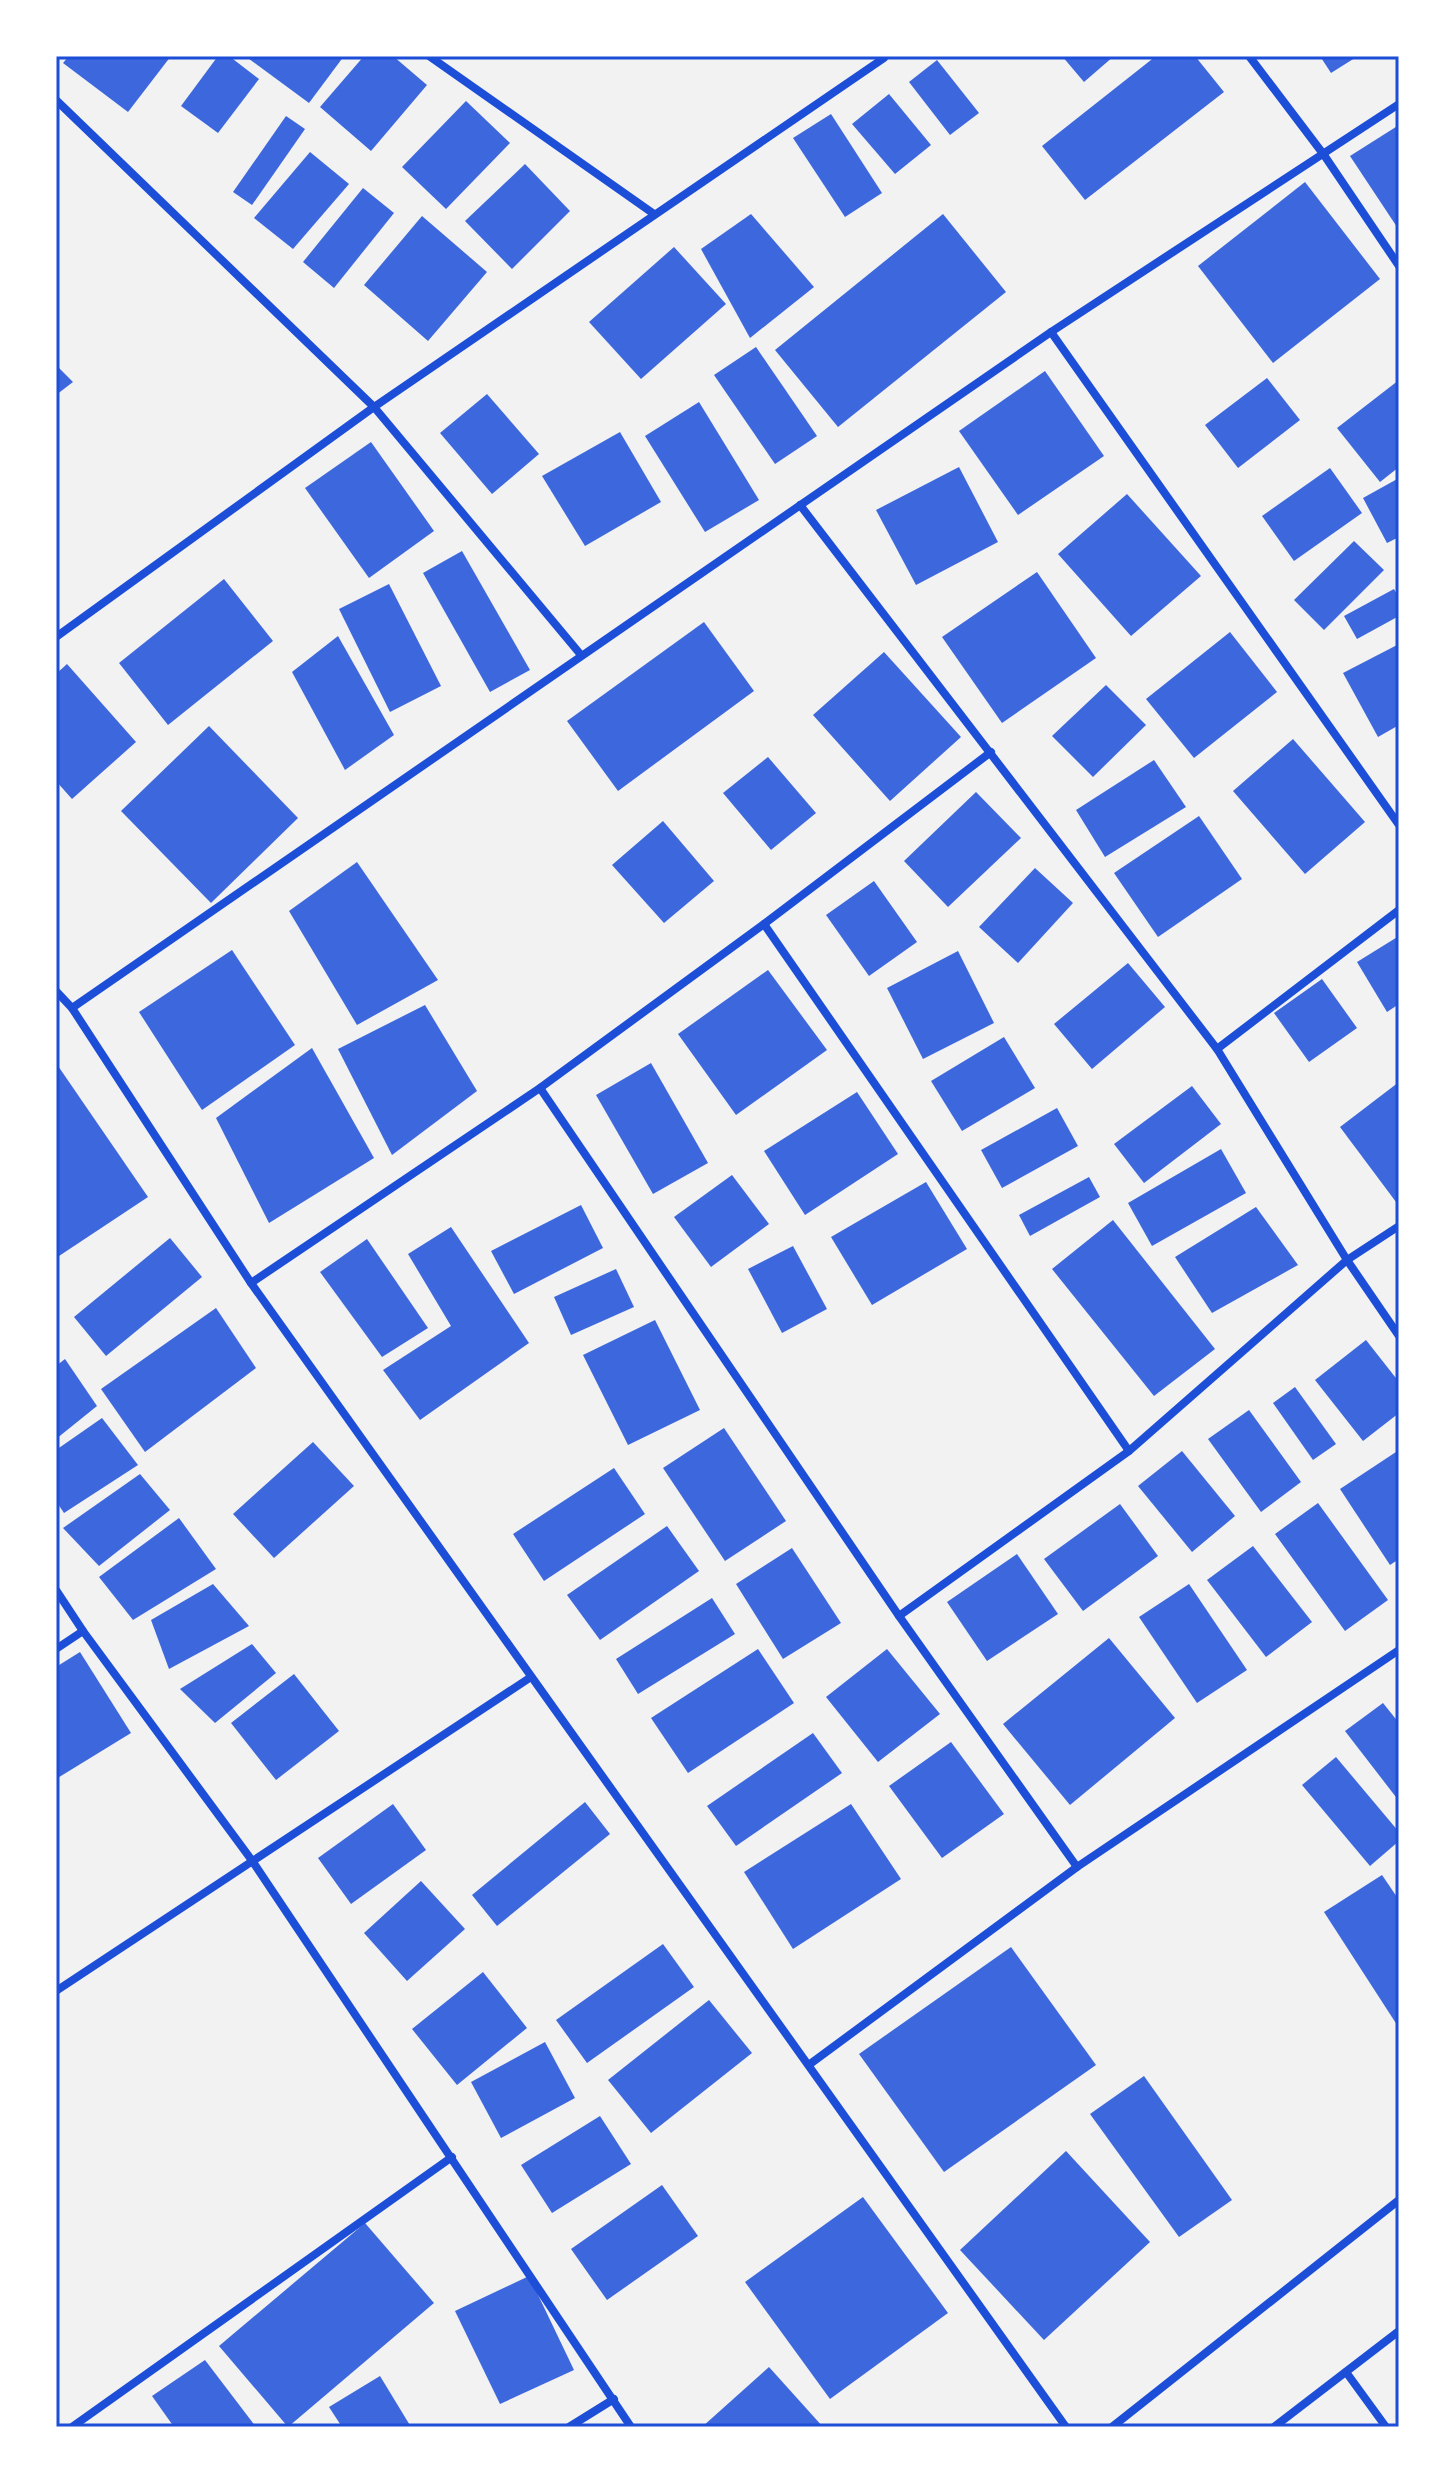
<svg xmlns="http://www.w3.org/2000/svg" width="1455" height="2483" font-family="'Nunito Sans',sans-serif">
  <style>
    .building { fill: #3d67dc }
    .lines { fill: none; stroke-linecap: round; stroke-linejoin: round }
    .minor { stroke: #1d4ed8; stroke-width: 8 }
    .neatline { fill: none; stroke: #1d4ed8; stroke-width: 3 }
  </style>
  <rect width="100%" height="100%" fill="#f2f2f2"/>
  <g class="building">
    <path d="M 69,56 L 171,56 L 128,112 L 63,63 Z"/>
    <path d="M 218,56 L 229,56 L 259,79 L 218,133 L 181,106 Z"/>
    <path d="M 245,56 L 344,56 L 309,103 Z"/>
    <path d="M 364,56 L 393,56 L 427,85 L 371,151 L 320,107 Z"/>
    <path d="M 1062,56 L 1114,56 L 1084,82 Z"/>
    <path d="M 1156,56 L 1195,56 L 1224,92 L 1085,200 L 1042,146 Z"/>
    <path d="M 1320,56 L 1358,56 L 1331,73 Z"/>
    <path d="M 937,60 L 979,113 L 950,135 L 909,82 Z"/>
    <path d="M 889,94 L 931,145 L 895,174 L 852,124 Z"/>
    <path d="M 466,101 L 510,143 L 446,209 L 402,167 Z"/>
    <path d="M 831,114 L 882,193 L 845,217 L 793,138 Z"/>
    <path d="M 286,116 L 305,129 L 252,205 L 233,192 Z"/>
    <path d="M 1399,125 L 1399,230 L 1350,156 Z"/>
    <path d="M 310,152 L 349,184 L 293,249 L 254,218 Z"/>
    <path d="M 525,164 L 570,211 L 512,269 L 465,221 Z"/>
    <path d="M 1305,182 L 1380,279 L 1273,363 L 1198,266 Z"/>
    <path d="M 363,188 L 394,213 L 334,288 L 303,262 Z"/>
    <path d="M 751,214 L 814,287 L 750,338 L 701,249 Z"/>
    <path d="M 943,214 L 1006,292 L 838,427 L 775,350 Z"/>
    <path d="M 422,216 L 487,272 L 428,341 L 364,285 Z"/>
    <path d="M 674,247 L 726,304 L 641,379 L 589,322 Z"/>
    <path d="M 756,347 L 817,436 L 775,464 L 714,375 Z"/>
    <path d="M 56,365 L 73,382 L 56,395 Z"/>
    <path d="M 1045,371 L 1104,456 L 1018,515 L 959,431 Z"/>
    <path d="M 1267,378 L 1300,420 L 1238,468 L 1205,425 Z"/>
    <path d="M 1399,380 L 1399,467 L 1380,482 L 1337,428 Z"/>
    <path d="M 487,394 L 539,454 L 492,494 L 440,433 Z"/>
    <path d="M 699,402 L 759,500 L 705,532 L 645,436 Z"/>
    <path d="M 620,432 L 661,502 L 585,546 L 542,476 Z"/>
    <path d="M 371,442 L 434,531 L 369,578 L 305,488 Z"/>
    <path d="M 959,467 L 998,542 L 916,585 L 876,510 Z"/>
    <path d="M 1330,468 L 1362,513 L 1294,561 L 1262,516 Z"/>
    <path d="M 1399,478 L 1399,537 L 1387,543 L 1363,498 Z"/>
    <path d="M 1127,494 L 1201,576 L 1131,636 L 1058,554 Z"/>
    <path d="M 1354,541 L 1384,570 L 1324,630 L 1294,600 Z"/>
    <path d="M 462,551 L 530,670 L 490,692 L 423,573 Z"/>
    <path d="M 1037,572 L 1096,658 L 1002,723 L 942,637 Z"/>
    <path d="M 224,579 L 273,641 L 168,725 L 119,663 Z"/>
    <path d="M 389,584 L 441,686 L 390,712 L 339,609 Z"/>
    <path d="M 1394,589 L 1399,598 L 1399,616 L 1357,639 L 1344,616 Z"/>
    <path d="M 704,622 L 754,691 L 618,791 L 567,721 Z"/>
    <path d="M 1230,632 L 1277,692 L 1194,758 L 1146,699 Z"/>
    <path d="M 338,636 L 394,735 L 345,770 L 292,672 Z"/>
    <path d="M 1399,644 L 1399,725 L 1378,737 L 1343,673 Z"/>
    <path d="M 884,652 L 961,737 L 890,801 L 813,715 Z"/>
    <path d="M 67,664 L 136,742 L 72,799 L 56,781 L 56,674 Z"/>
    <path d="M 1106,685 L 1146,725 L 1093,777 L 1052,736 Z"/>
    <path d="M 209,726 L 298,818 L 211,903 L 121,811 Z"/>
    <path d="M 1293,739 L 1365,822 L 1305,874 L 1233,791 Z"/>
    <path d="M 768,757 L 816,813 L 771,850 L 723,793 Z"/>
    <path d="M 1154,760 L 1186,807 L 1105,857 L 1076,810 Z"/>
    <path d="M 976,792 L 1021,838 L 948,907 L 904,861 Z"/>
    <path d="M 1199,816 L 1242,879 L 1158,937 L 1114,873 Z"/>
    <path d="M 663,821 L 714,881 L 664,923 L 612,865 Z"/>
    <path d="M 357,862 L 438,980 L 357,1025 L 289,911 Z"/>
    <path d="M 1035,868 L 1073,903 L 1018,963 L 979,927 Z"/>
    <path d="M 874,881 L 917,942 L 869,976 L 826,915 Z"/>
    <path d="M 1399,936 L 1399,1004 L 1387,1012 L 1357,962 Z"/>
    <path d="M 232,950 L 295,1045 L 202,1110 L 139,1012 Z"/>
    <path d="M 958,951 L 994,1023 L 923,1059 L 887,988 Z"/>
    <path d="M 1128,963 L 1165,1007 L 1092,1069 L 1054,1024 Z"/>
    <path d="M 768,970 L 827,1050 L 736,1115 L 678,1034 Z"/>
    <path d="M 1322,979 L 1357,1028 L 1309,1062 L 1274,1013 Z"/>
    <path d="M 425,1005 L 477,1091 L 392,1155 L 338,1049 Z"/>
    <path d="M 1004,1037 L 1035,1088 L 962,1131 L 931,1081 Z"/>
    <path d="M 312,1048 L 374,1158 L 269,1223 L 216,1118 Z"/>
    <path d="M 56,1063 L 148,1197 L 56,1258 Z"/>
    <path d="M 651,1063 L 708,1163 L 653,1194 L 596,1095 Z"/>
    <path d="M 1399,1082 L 1399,1206 L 1340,1127 Z"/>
    <path d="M 1192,1086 L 1221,1124 L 1144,1183 L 1114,1144 Z"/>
    <path d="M 857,1092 L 898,1154 L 805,1215 L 764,1151 Z"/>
    <path d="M 1057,1108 L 1078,1146 L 1002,1188 L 981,1150 Z"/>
    <path d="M 1221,1149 L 1246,1193 L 1152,1246 L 1128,1203 Z"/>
    <path d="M 732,1175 L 769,1224 L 711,1267 L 674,1217 Z"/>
    <path d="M 1089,1177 L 1100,1197 L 1030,1236 L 1019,1215 Z"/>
    <path d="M 926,1182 L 967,1249 L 872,1305 L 831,1237 Z"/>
    <path d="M 581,1205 L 603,1248 L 514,1294 L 491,1251 Z"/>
    <path d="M 1256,1207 L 1298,1265 L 1212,1313 L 1175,1257 Z"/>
    <path d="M 1113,1220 L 1215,1349 L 1154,1396 L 1052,1269 Z"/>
    <path d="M 451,1227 L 529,1343 L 420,1420 L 383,1370 L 451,1326 L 408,1254 Z"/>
    <path d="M 170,1238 L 202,1277 L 106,1356 L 74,1317 Z"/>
    <path d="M 367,1239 L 428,1328 L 382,1357 L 320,1272 Z"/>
    <path d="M 793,1246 L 827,1309 L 782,1333 L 748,1269 Z"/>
    <path d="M 616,1269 L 634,1307 L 571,1335 L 554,1297 Z"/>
    <path d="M 216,1308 L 256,1368 L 145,1452 L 101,1389 Z"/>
    <path d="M 655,1320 L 700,1410 L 628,1445 L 583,1355 Z"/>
    <path d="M 1366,1340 L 1399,1382 L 1399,1413 L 1363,1441 L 1315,1380 Z"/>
    <path d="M 65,1359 L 97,1406 L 56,1439 L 56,1366 Z"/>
    <path d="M 1295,1387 L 1336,1444 L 1313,1460 L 1273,1403 Z"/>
    <path d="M 1249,1410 L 1301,1482 L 1261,1512 L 1208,1439 Z"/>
    <path d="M 102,1418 L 138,1465 L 64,1513 L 56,1501 L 56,1450 Z"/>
    <path d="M 724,1428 L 786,1521 L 725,1561 L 663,1468 Z"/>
    <path d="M 313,1442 L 354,1486 L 274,1558 L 233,1514 Z"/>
    <path d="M 1399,1450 L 1399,1559 L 1390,1565 L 1340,1489 Z"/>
    <path d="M 1182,1451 L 1235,1516 L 1192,1552 L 1138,1486 Z"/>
    <path d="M 614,1468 L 645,1514 L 544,1581 L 513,1534 Z"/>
    <path d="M 140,1474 L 170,1510 L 99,1566 L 63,1528 Z"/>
    <path d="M 1318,1503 L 1388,1600 L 1345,1631 L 1275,1534 Z"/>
    <path d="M 1120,1504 L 1158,1556 L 1083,1611 L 1044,1559 Z"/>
    <path d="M 179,1518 L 216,1569 L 133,1620 L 99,1577 Z"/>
    <path d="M 667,1526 L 699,1571 L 600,1640 L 567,1595 Z"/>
    <path d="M 1253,1546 L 1312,1622 L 1266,1657 L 1207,1580 Z"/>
    <path d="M 792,1548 L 841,1623 L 783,1659 L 736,1584 Z"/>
    <path d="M 1017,1554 L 1058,1614 L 987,1661 L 947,1602 Z"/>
    <path d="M 213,1584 L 249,1626 L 169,1669 L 151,1620 Z"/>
    <path d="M 1189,1584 L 1247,1670 L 1197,1703 L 1139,1617 Z"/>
    <path d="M 712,1598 L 735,1634 L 638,1694 L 616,1659 Z"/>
    <path d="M 1109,1638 L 1175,1718 L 1070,1805 L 1003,1724 Z"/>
    <path d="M 252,1644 L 276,1673 L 215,1723 L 180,1689 Z"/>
    <path d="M 758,1649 L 794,1703 L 688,1773 L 651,1718 Z"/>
    <path d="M 887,1649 L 940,1714 L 878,1762 L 826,1697 Z"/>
    <path d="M 80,1652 L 131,1733 L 56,1779 L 56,1667 Z"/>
    <path d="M 294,1674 L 339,1731 L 276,1780 L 231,1723 Z"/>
    <path d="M 1383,1703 L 1399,1723 L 1399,1801 L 1345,1731 Z"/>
    <path d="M 813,1733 L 842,1773 L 736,1846 L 707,1806 Z"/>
    <path d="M 951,1742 L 1004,1814 L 942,1858 L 889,1786 Z"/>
    <path d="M 1336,1757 L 1399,1832 L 1399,1841 L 1370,1866 L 1302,1785 Z"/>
    <path d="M 585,1802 L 610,1834 L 497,1926 L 472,1895 Z"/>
    <path d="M 393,1804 L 426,1850 L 351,1904 L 318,1858 Z"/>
    <path d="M 851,1804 L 901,1879 L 793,1949 L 744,1872 Z"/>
    <path d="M 1382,1875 L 1399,1900 L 1399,2028 L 1324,1912 Z"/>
    <path d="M 421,1881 L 465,1929 L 407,1981 L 364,1933 Z"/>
    <path d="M 663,1944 L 694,1987 L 587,2063 L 556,2020 Z"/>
    <path d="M 1011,1947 L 1096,2065 L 944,2172 L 859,2054 Z"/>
    <path d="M 483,1972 L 527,2028 L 457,2085 L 412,2029 Z"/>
    <path d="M 709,2000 L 752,2053 L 651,2133 L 608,2080 Z"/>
    <path d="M 545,2042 L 575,2098 L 501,2138 L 471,2082 Z"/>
    <path d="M 1144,2076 L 1232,2200 L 1179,2237 L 1090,2114 Z"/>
    <path d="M 600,2116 L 631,2164 L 552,2213 L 521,2165 Z"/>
    <path d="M 1066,2151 L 1150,2242 L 1044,2340 L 960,2250 Z"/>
    <path d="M 662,2185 L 698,2236 L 607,2300 L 571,2249 Z"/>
    <path d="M 863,2197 L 948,2313 L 830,2399 L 745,2282 Z"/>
    <path d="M 365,2223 L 434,2303 L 288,2427 L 219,2346 Z"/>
    <path d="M 529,2276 L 574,2370 L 500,2404 L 455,2311 Z"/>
    <path d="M 205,2360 L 256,2427 L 174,2427 L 152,2396 Z"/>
    <path d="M 769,2367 L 823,2427 L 702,2427 Z"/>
    <path d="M 380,2376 L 411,2427 L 342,2427 L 329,2407 Z"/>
  </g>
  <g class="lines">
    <g class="minor">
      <path d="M 429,56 L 654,214"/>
      <path d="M 1249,56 L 1324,155 L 1399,266"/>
      <path d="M 56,100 L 374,407 L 581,655"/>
      <path d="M 1051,332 L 1399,825"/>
      <path d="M 800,505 L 1217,1049 L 1347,1260 L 1399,1336"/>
      <path d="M 56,637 L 374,407 L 884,58"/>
      <path d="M 764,924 L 1129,1451"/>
      <path d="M 56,991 L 72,1008 L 251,1283 L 1066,2427"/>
      <path d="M 72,1008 L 1051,332 L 1399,104"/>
      <path d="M 1217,1049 L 1399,910"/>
      <path d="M 540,1088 L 899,1616 L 1077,1867"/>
      <path d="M 251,1283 L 540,1088 L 764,924 L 991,752"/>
      <path d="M 56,1590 L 83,1631 L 253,1862 L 631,2427"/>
      <path d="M 899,1616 L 1129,1451 L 1347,1260 L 1399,1226"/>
      <path d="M 56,1649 L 83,1631"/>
      <path d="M 56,1991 L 531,1677"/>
      <path d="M 810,2064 L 1077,1867 L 1399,1650"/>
      <path d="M 1346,2372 L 1386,2427"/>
      <path d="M 72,2427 L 452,2157"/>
      <path d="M 569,2427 L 614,2399"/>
      <path d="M 1112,2427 L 1399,2200"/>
      <path d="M 1274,2427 L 1399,2331"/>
    </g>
  </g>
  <rect width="1455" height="2483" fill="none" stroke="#ffffff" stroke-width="116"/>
  <rect x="58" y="58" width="1339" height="2367" class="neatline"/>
</svg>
